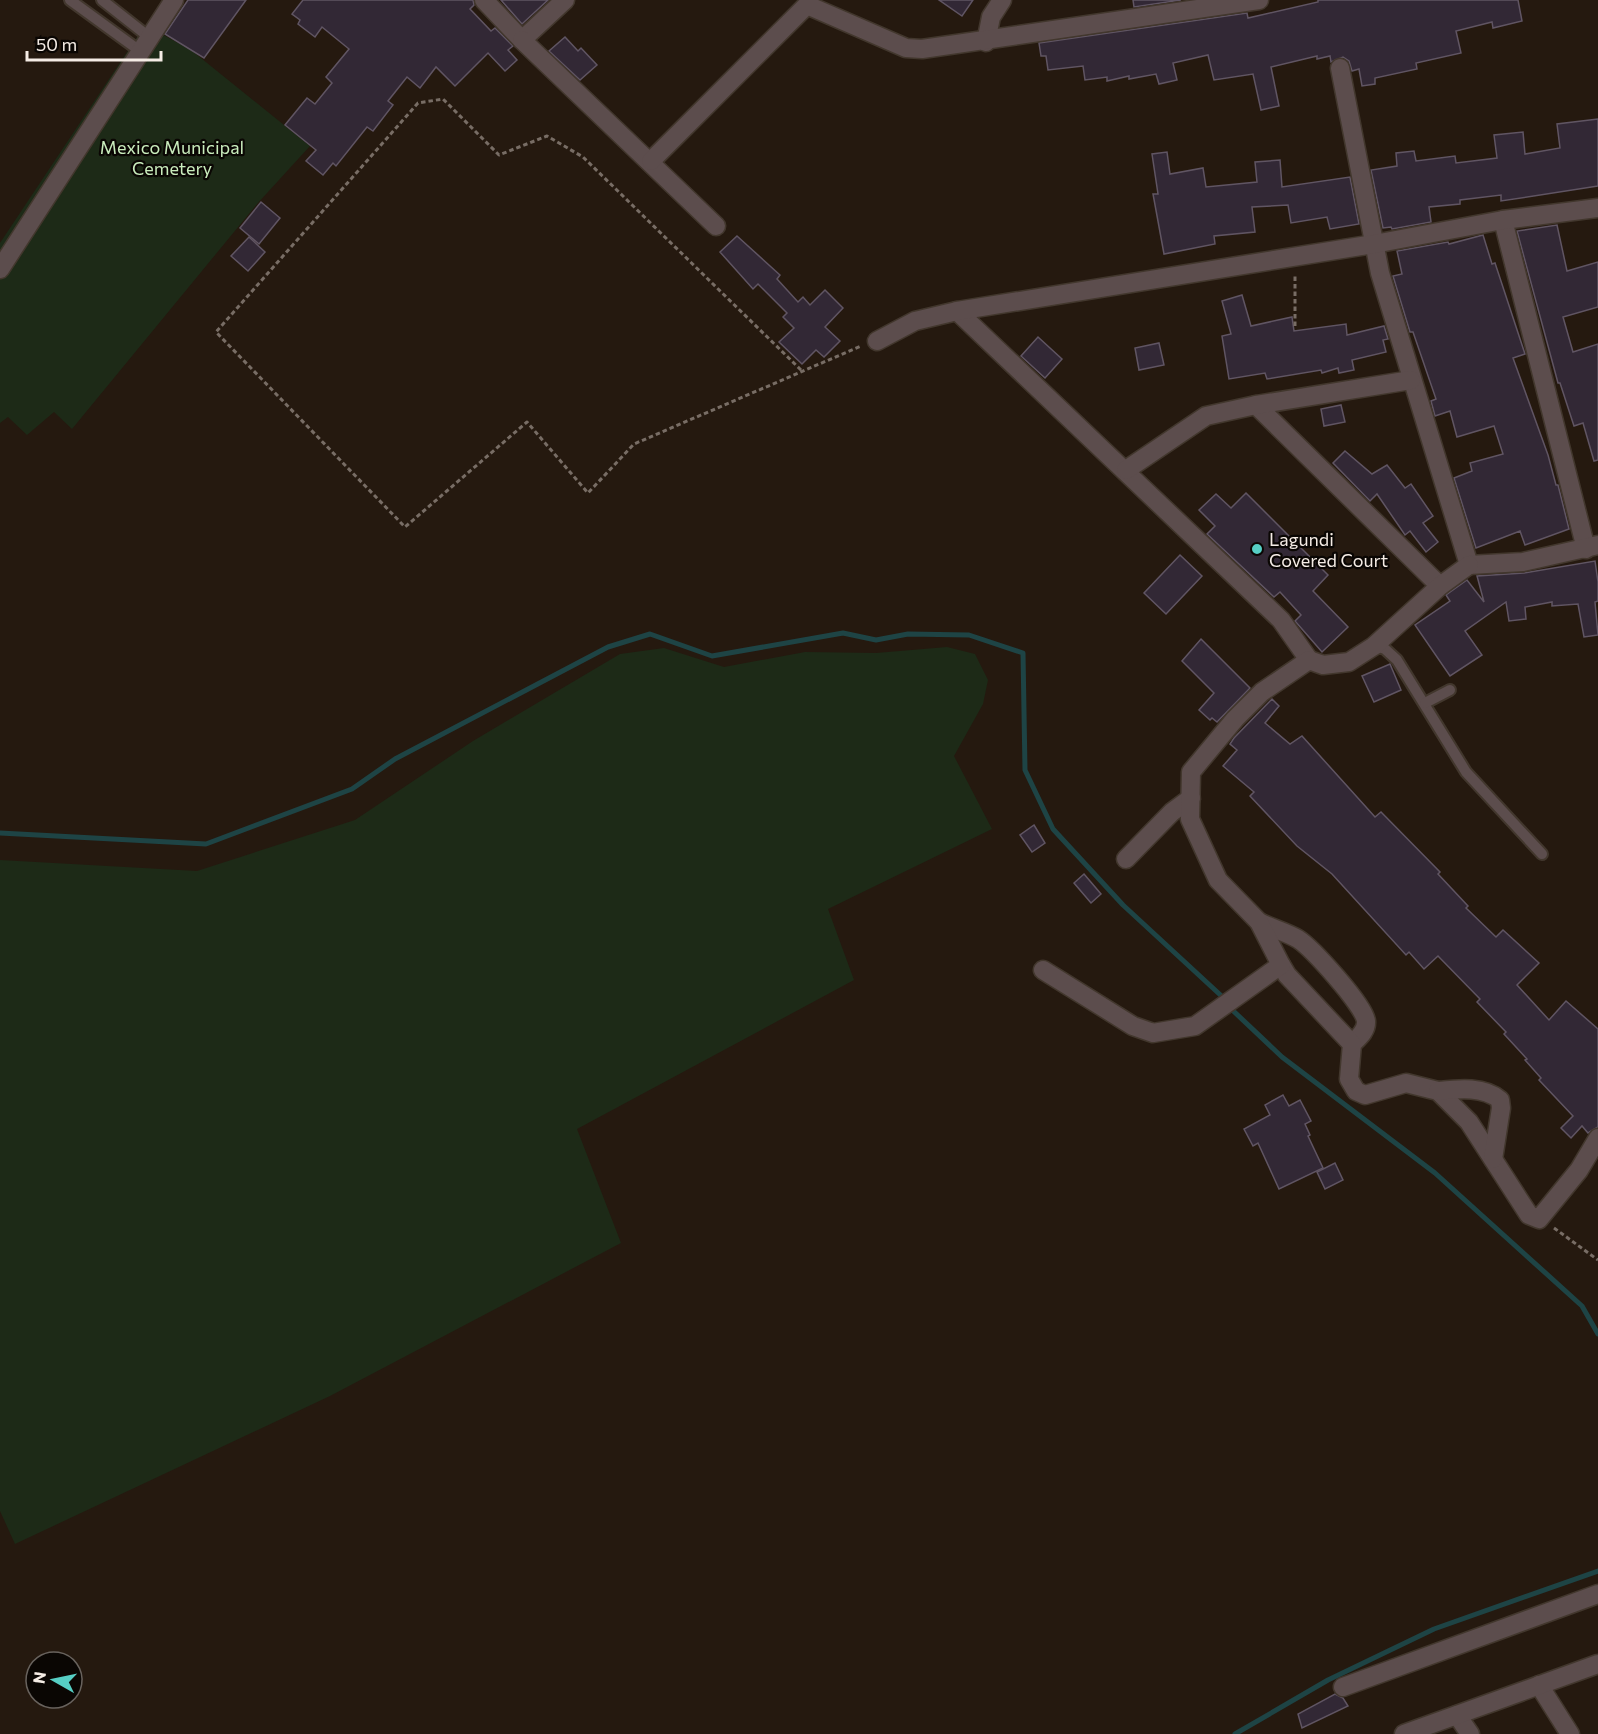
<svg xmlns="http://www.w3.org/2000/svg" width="1598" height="1734" font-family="Commissioner,sans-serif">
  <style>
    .green { fill: #1d2a17 }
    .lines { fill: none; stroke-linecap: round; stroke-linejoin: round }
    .stream { stroke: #1e4445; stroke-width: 5 }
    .building { fill: #322835; stroke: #605563; stroke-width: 1.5 }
    .service-casing { stroke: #42372d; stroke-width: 14 }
    .minor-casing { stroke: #42372d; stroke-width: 21 }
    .path { stroke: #786d65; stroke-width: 3; stroke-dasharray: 4.5 3; stroke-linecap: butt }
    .service { stroke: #5c4d4d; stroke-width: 10 }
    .minor { stroke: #5c4d4d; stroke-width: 18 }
    .poi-dot { fill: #56cec4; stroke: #0a0603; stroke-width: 2 }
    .labels { text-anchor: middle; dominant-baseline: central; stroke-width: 4.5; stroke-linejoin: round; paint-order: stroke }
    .park-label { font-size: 18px; fill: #c9ecbc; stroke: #0a0603 }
    .poi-label { font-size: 18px; fill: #f5ece5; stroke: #0a0603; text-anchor: start }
  </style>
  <rect width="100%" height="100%" fill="#25190f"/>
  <g class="green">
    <path d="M 145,25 L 191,50 L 310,146 L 257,204 L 72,429 L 54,412 L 27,435 L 8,417 L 0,423 L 0,243 Z"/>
    <path d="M 947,647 L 975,654 L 988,680 L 983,704 L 954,756 L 992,829 L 828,909 L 854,980 L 577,1129 L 621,1243 L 330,1396 L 15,1544 L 0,1511 L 0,860 L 197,871 L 355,820 L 473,741 L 620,654 L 664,648 L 724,667 L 805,652 L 876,653 Z"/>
  </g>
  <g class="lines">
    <g class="stream">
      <path d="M 0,833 L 206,844 L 352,789 L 395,759 L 608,647 L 650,634 L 712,656 L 843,633 L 876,640 L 908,634 L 969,635 L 1023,653 L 1025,770 L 1053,829 L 1123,905 L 1228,1002 L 1227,1005 L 1282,1057 L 1435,1173 L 1582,1306 L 1598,1334"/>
      <path d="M 1235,1734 L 1328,1680 L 1434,1629 L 1598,1571"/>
    </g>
  </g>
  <g class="building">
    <path d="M 188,0 L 246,0 L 204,58 L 165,34 Z"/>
    <path d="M 303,0 L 473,0 L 474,5 L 470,9 L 491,31 L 495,28 L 513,46 L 508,50 L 517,60 L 505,71 L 488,53 L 455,86 L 436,67 L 420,88 L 407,77 L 388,101 L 393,105 L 373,131 L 367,127 L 336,166 L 333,163 L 323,175 L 306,161 L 316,150 L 285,125 L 307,98 L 315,104 L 332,83 L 326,77 L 349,49 L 322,27 L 315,37 L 298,24 L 300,20 L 292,14 Z"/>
    <path d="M 501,0 L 548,0 L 522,24 Z"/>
    <path d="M 939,0 L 973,0 L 962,16 Z"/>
    <path d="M 1133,0 L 1181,0 L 1134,7 Z"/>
    <path d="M 1318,0 L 1518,0 L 1522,21 L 1493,28 L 1492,22 L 1456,31 L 1461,53 L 1416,63 L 1417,69 L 1375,78 L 1375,84 L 1362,86 L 1359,69 L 1352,71 L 1349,61 L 1343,57 L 1331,62 L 1330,56 L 1317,59 L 1317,56 L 1271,67 L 1279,106 L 1261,110 L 1253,74 L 1214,80 L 1208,55 L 1173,63 L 1177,80 L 1159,84 L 1156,74 L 1129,79 L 1129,76 L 1107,81 L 1107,77 L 1085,80 L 1083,66 L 1048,70 L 1046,56 L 1041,56 L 1039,43 L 1247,13 L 1248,18 L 1318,2 Z"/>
    <path d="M 565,37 L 578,51 L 581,48 L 597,65 L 580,80 L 549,51 Z"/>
    <path d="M 1598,119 L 1598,186 L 1501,201 L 1501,195 L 1460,200 L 1460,204 L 1429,207 L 1431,222 L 1392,229 L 1391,227 L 1383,228 L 1371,170 L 1397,166 L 1396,153 L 1414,151 L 1416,161 L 1455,156 L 1456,163 L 1497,158 L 1494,135 L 1523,132 L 1525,154 L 1560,148 L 1557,124 Z"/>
    <path d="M 1167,152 L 1170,174 L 1203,168 L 1206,187 L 1257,182 L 1255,162 L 1280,160 L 1282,187 L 1350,177 L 1359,224 L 1330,229 L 1327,217 L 1291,223 L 1288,205 L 1252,207 L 1255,232 L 1214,236 L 1215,244 L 1164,254 L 1153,194 L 1158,194 L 1152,154 Z"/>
    <path d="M 261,202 L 280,218 L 259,244 L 240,228 Z"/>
    <path d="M 1557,225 L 1567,271 L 1598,262 L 1598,307 L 1563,317 L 1573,352 L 1598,344 L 1598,460 L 1594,461 L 1583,423 L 1574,426 L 1560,383 L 1558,383 L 1517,231 Z"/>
    <path d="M 1483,235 L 1492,264 L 1495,263 L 1524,351 L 1525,354 L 1513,358 L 1548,455 L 1556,485 L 1558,485 L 1569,529 L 1525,545 L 1520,531 L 1476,548 L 1454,478 L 1472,471 L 1470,463 L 1503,454 L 1494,426 L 1457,437 L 1450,411 L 1435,416 L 1431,401 L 1436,399 L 1413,332 L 1410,332 L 1393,276 L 1402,274 L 1397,251 L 1448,242 L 1449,244 Z"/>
    <path d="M 737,236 L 780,275 L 777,279 L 798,302 L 803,297 L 810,305 L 825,290 L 843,308 L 825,327 L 840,341 L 824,357 L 816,350 L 802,364 L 779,342 L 794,328 L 783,317 L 787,313 L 758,284 L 753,289 L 720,252 Z"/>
    <path d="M 249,237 L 265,252 L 248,271 L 231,256 Z"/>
    <path d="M 1242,295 L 1251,326 L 1292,317 L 1294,331 L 1346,324 L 1347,335 L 1384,326 L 1388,339 L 1383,340 L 1386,352 L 1352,360 L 1354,370 L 1339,373 L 1338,368 L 1322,373 L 1321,370 L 1267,379 L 1265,373 L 1229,379 L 1222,336 L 1231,334 L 1222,301 Z"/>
    <path d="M 1038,337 L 1062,359 L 1045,378 L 1021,356 Z"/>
    <path d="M 1159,343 L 1164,365 L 1139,370 L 1135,348 Z"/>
    <path d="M 1341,405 L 1345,422 L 1324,426 L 1321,409 Z"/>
    <path d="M 1345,451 L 1372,474 L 1387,465 L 1405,488 L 1411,484 L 1433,516 L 1423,523 L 1438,542 L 1426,552 L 1410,531 L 1405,535 L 1377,494 L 1370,501 L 1333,463 Z"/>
    <path d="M 1246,493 L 1328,575 L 1313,591 L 1348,627 L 1322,652 L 1295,621 L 1301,615 L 1280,592 L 1274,597 L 1207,534 L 1215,526 L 1199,510 L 1216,494 L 1231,508 Z"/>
    <path d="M 1180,555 L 1202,576 L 1166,614 L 1144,593 Z"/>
    <path d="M 1595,561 L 1598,582 L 1598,601 L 1595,602 L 1598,635 L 1584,637 L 1578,604 L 1552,606 L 1552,602 L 1525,607 L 1526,619 L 1509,621 L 1506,602 L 1465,631 L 1482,655 L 1450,676 L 1415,625 L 1450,601 L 1446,595 L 1467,580 L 1484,602 L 1477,576 L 1524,573 Z"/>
    <path d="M 1201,639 L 1250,688 L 1217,722 L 1212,718 L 1210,720 L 1199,710 L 1214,693 L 1182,661 Z"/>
    <path d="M 1390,664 L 1401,690 L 1374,702 L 1362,676 Z"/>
    <path d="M 1272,699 L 1279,706 L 1265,723 L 1290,744 L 1302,736 L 1375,817 L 1381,812 L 1440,872 L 1438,874 L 1468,906 L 1466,908 L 1496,937 L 1503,930 L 1539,963 L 1517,985 L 1549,1020 L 1566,1001 L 1598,1029 L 1598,1127 L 1588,1133 L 1582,1126 L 1571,1138 L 1561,1128 L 1573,1116 L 1539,1080 L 1541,1078 L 1525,1060 L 1527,1059 L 1504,1034 L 1506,1032 L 1477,1002 L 1480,999 L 1438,956 L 1424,969 L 1409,952 L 1406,955 L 1332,874 L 1297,846 L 1250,796 L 1254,792 L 1223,766 L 1237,750 L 1230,744 L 1234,738 Z"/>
    <path d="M 1034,825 L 1045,843 L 1032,852 L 1020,835 Z"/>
    <path d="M 1084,874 L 1101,894 L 1091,903 L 1074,883 Z"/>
    <path d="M 1283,1095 L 1289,1106 L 1300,1100 L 1311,1121 L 1305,1124 L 1310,1135 L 1308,1136 L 1323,1168 L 1279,1189 L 1258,1143 L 1253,1146 L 1244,1129 L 1270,1115 L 1265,1105 Z"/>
    <path d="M 1335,1163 L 1343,1180 L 1325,1189 L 1317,1172 Z"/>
    <path d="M 1335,1694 L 1343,1698 L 1348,1706 L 1302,1728 L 1298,1714 Z"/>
  </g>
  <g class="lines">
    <g class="service-casing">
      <g id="service">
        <path d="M 70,0 L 140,51"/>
        <path d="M 102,0 L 149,37"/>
        <path d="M 1374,646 L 1385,649 L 1397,660 L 1466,772 L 1542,854"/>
        <path d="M 1425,703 L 1450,690"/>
      </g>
    </g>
    <g class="minor-casing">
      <g id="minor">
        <path d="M 484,0 L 522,40 L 565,0"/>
        <path d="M 522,40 L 716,226"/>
        <path d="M 986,42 L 991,17 L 1002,0"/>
        <path d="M 1340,68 L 1380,273 L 1469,565"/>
        <path d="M 651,161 L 807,5 L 906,48 L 922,49 L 1259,0"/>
        <path d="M 1503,220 L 1586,549"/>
        <path d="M 0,269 L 174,0"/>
        <path d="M 957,311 L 1281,620 L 1309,660"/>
        <path d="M 877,341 L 915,321 L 957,311 L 1374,244 L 1503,220 L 1598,208"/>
        <path d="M 1256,405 L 1440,586"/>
        <path d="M 1126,470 L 1206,416 L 1256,405 L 1411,380"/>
        <path d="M 1469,565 L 1523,562 L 1598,545"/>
        <path d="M 1126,859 L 1172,812 L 1191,798"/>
        <path d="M 1259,922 C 1271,928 1286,932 1298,939 C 1312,948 1364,1005 1366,1021 C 1367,1031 1358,1038 1352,1044"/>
        <path d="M 1281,965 L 1287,975 L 1352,1044 L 1349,1079 L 1356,1091 L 1365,1095 L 1406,1083 L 1438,1091 L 1469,1122 L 1529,1215 L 1539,1219 L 1579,1170 L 1598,1138"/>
        <path d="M 1043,970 L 1133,1026 L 1153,1033 L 1195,1026 L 1281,965 L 1259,922 L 1218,880 L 1190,819 L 1191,772 L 1235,719 L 1262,692 L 1309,660 L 1323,665 L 1349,662 L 1374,646 L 1440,586 L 1469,565"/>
        <path d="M 1438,1091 C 1458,1089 1484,1086 1500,1100 L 1501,1108 L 1493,1159"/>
        <path d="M 1539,1685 L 1570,1734"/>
        <path d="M 1343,1687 L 1598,1594"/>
        <path d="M 1457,1715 L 1470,1734"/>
        <path d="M 1404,1734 L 1598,1664"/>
      </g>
    </g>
    <g class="path">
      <path d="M 1295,326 L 1295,275"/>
      <path d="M 801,370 L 583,157 L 547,136 L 499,155 L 443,99 L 418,103 L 216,332 L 405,527 L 527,422 L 588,493 L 634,444 L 861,346"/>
      <path d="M 1554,1228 L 1598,1260"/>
    </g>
    <use href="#service" class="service"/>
    <use href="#minor" class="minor"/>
  </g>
  <circle class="poi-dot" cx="1257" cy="549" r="6"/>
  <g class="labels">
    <g class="park-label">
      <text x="172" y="147">Mexico Municipal<tspan x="172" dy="21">Cemetery</tspan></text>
    </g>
    <g class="poi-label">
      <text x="1269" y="539">Lagundi<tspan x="1269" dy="21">Covered Court</tspan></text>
    </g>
  </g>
  <g transform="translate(54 1680) rotate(279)"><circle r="28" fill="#0a0603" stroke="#68625d" stroke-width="1.5"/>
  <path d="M0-4.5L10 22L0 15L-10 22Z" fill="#56cec4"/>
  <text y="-9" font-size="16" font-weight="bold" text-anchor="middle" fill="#f5ece5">N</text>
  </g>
  <path d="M27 51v9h134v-9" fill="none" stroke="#f5ece5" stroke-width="3"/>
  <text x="36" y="51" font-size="18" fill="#f5ece5" stroke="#0a0603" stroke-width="4.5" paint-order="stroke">50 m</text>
</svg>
